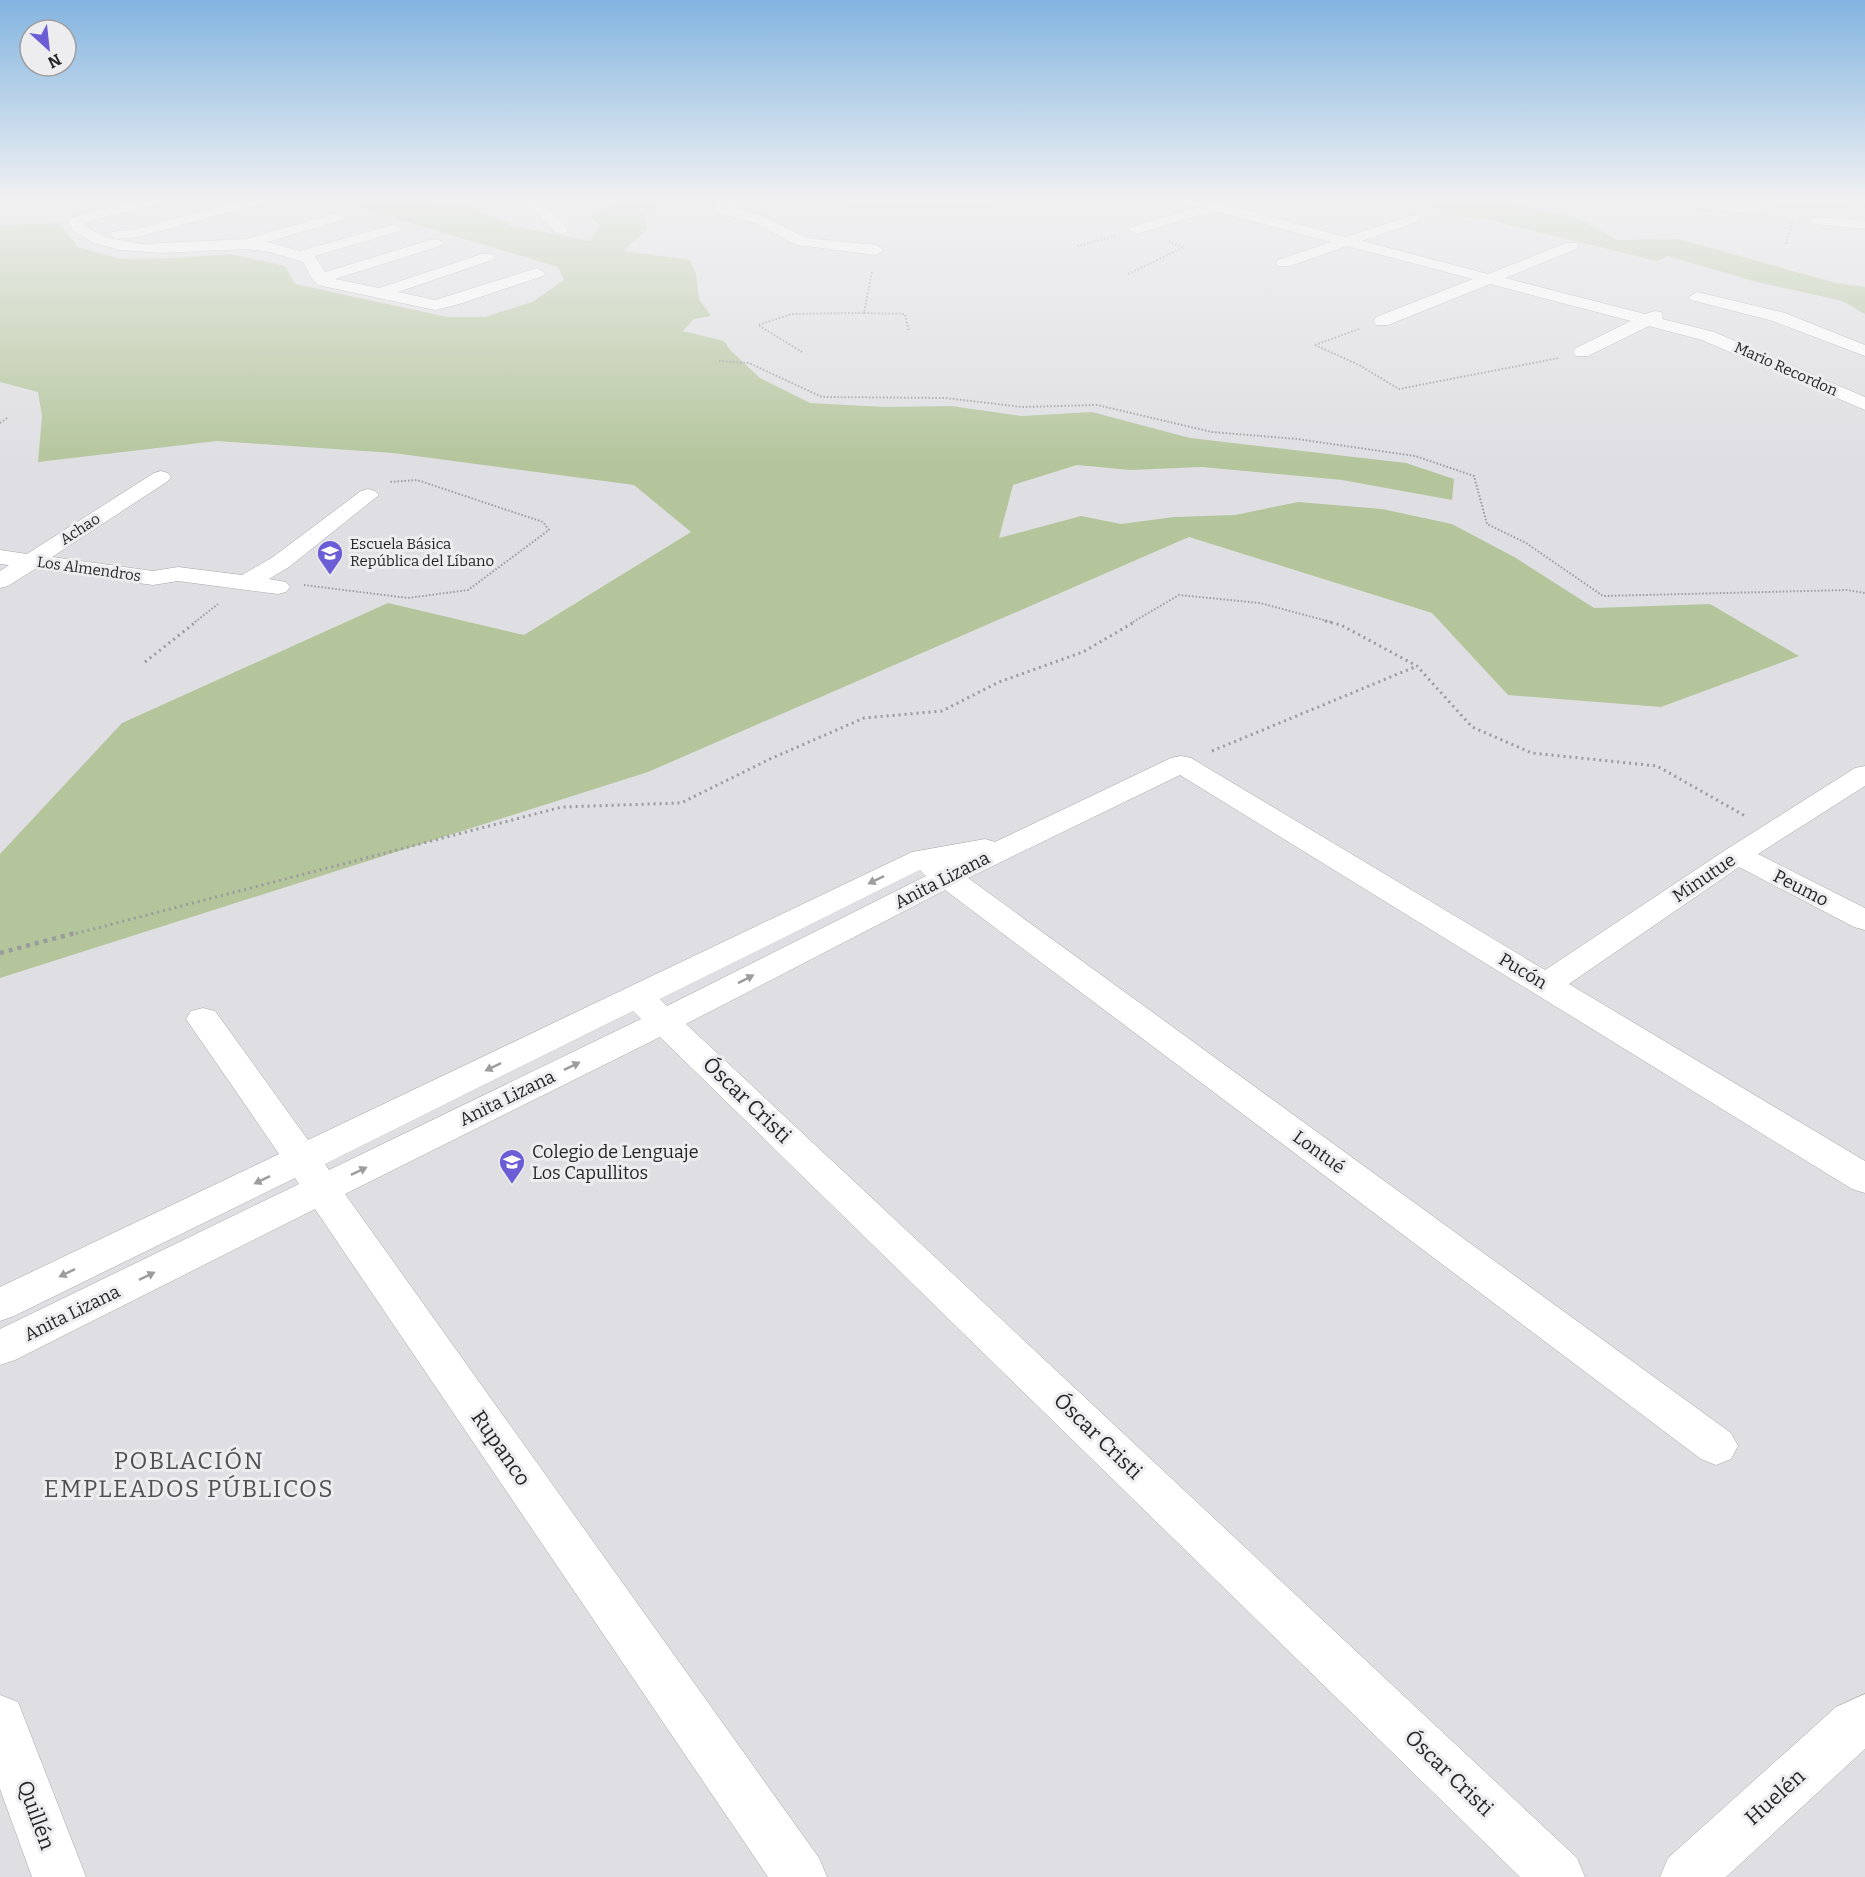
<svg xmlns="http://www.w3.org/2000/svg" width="1865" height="1877" font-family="Bitter,serif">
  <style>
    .green { fill: #b4c59c }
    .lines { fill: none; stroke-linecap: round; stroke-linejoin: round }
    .minor-casing { stroke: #a6a6a9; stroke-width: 1 }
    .path-far2 { stroke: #9b9b9e; stroke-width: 2; stroke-dasharray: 1.5 2; stroke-linecap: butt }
    .path-far1 { stroke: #9b9b9e; stroke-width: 3; stroke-dasharray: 2 4; stroke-linecap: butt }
    .path { stroke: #9b9b9e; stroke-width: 4.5; stroke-dasharray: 4 5; stroke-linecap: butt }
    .minor { fill: #fff; fill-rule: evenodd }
    .oneway { fill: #9d9d9d }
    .labels { text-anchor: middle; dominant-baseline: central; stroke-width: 6; stroke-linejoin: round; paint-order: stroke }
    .far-street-label { font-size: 15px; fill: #252526; stroke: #ededf0 }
    .far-poi-label { font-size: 15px; fill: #252526; stroke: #ededf0; text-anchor: start }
    .street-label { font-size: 18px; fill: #252526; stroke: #ededf0 }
    .poi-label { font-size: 18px; fill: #252526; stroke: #ededf0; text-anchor: start }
    .near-street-label { font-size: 21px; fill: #252526; stroke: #ededf0 }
    .near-neighbourhood-label { font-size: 24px; letter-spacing: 1.5px; fill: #515154; stroke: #ededf0 }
  </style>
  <rect width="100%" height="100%" fill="#dfdfe3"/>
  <g class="green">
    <path d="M 339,199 L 400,199 L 402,201 L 471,207 L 513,226 L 590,241 L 600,225 L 590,217 L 625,199 L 664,199 L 644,217 L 647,229 L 623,251 L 690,260 L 696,274 L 699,299 L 711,316 L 694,319 L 683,331 L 724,341 L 731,351 L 760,378 L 810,403 L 884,407 L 951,406 L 1022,416 L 1092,412 L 1190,438 L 1406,463 L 1454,479 L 1452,500 L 1342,480 L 1202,467 L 1130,470 L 1077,465 L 1013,485 L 999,538 L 1081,516 L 1121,524 L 1174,517 L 1235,515 L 1298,502 L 1382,509 L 1452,524 L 1516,558 L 1594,608 L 1710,604 L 1799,656 L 1661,707 L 1508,695 L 1432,613 L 1189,537 L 648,772 L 0,978 L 0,854 L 122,723 L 388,603 L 524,635 L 691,532 L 634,485 L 393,453 L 217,441 L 38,462 L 42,416 L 38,392 L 0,382 L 0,225 L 59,223 L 78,247 L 120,259 L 174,258 L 230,254 L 285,266 L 295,284 L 447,317 L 485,317 L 532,302 L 564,280 L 558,267 L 354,206 Z"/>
    <path d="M 1417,199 L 1496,199 L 1580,219 L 1617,240 L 1679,239 L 1836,283 L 1865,287 L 1865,314 L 1842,301 L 1753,281 L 1668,256 L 1657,261 L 1481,218 C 1458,220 1437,210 1417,199 Z"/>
  </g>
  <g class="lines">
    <g class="minor-casing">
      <g id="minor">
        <path d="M 141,199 L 164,199 L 162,202 L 84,223 L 86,227 L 105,237 L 141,244 L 245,239 L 338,213 L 343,214 L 345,217 L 343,220 L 267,242 L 300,251 L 395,224 L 402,228 L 400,231 L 315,256 L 325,272 L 430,240 L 440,240 L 443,243 L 440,246 L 335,279 L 379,288 L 482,254 L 492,254 L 495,257 L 492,260 L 398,292 L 435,300 L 537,268 L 545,273 L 543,276 L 456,305 L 435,310 L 318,285 L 312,279 L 303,262 L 270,252 L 246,249 L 161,253 L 120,250 L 94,243 L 72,230 L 69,221 L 71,218 Z"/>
        <path d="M 246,199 L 269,199 L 267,202 L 138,237 L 117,239 L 110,235 L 112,232 L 137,229 Z"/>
        <path d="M 524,199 L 539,199 L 566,227 L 568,230 L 566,233 L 556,233 Z"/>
        <path d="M 722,199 L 737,199 L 730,207 L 765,217 L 806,238 L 876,245 L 884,250 L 876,255 L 797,245 L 755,223 L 715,212 L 713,209 Z"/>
        <path d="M 843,199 L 998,199 L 991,203 L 850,203 Z"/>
        <path d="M 1177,199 L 1216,202 L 1346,237 L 1412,215 L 1417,216 L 1419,219 L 1417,222 L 1362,241 L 1488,274 L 1566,243 L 1576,243 L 1579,246 L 1576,249 L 1505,278 L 1645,314 L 1655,311 L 1661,312 L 1663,316 L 1662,319 L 1714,332 L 1865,397 L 1865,410 L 1702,340 L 1649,326 L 1588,356 L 1576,356 L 1573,352 L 1576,348 L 1631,321 L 1490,284 L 1388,325 L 1376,325 L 1374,321 L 1376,317 L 1473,279 L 1347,246 L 1290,266 L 1278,266 L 1276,263 L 1278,260 L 1331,242 L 1214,211 L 1136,234 L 1129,230 L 1131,227 L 1198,207 L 1179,202 Z"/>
        <path d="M 1771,199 L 1857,199 L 1850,203 L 1778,203 Z"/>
        <path d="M 1818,217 L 1865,221 L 1865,229 L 1813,224 L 1811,221 L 1813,218 Z"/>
        <path d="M 1697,292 L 1785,313 L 1865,345 L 1865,356 L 1773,321 L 1691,300 L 1689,297 Z"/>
        <path d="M 161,471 L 168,473 L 171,477 L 168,481 L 52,557 L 153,571 L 178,567 L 242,575 L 273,557 L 361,491 L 368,489 L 375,491 L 379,495 L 289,567 L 269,579 L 286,582 L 290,587 L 286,592 L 278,594 L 178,581 L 153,585 L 35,569 L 8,586 L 0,588 L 0,571 L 9,565 L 0,564 L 0,550 L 27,554 L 154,473 Z"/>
        <path d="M 1181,756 L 1191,758 L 1545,970 L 1727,849 L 1855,768 L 1865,766 L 1865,786 L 1758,854 L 1865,908 L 1865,930 L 1854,927 L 1739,867 L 1569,984 L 1865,1161 L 1865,1193 L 1852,1189 L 1180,775 L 968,878 L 1731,1433 L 1738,1446 L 1731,1459 L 1716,1465 L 1701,1459 L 945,890 L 686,1024 L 1577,1858 L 1585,1877 L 1520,1877 L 660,1037 L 345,1194 L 819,1858 L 827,1877 L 768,1877 L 315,1209 L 15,1360 L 0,1365 L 0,1329 L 299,1184 L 295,1178 L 14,1316 L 0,1321 L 0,1287 L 279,1154 L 186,1019 L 191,1011 L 203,1008 L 215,1011 L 308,1140 L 912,852 L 985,839 L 995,842 L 1171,758 ZM 920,870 L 926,876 L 667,1006 L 660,999 ZM 633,1011 L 641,1019 L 329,1170 L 325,1164 Z"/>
        <path d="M 1865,1694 L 1865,1749 L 1726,1877 L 1660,1877 L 1668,1858 L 1836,1707 Z"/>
        <path d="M 0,1695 L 18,1702 L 86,1877 L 32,1877 L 0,1789 Z"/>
      </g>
    </g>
    <g class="path-far2">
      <path d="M 1696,209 L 1766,216"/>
      <path d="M 1786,244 L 1793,220"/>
      <path d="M 1077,246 L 1116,236"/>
      <path d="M 1128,274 L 1184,247 L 1169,242"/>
      <path d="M 864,313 L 905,314 L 909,332"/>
      <path d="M 1315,345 L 1359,365 L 1399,389 L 1559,358"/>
      <path d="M 1315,345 L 1359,329"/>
      <path d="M 802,352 L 758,325 L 792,314 L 864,313 L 872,271"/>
      <path d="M 719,361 L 749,363 L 822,397 L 946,398 L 1022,407 L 1097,405 L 1212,432 L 1297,439 L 1415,456 L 1474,476 L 1487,524 L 1526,543 L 1603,596 L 1847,590 L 1865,593"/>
      <path d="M 0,423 L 7,418"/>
      <path d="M 304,585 L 408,598 L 468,590 L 549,530 L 543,522 L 417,480 L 389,482"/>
      <path d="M 195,622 L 218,604"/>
      <path d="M 1133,622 L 1179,595 L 1260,603 L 1331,622"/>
    </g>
    <g class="path-far1">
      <path d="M 1325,621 L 1341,625 L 1417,666 L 1472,727 L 1532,753 L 1657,766 L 1747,817"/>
      <path d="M 145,662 L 197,621"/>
      <path d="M 1212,751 L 1417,666"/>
      <path d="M 70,935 L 562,807 L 681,803 L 770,759 L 864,718 L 942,711 L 999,682 L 1083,652 L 1136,621"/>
    </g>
    <path class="path" d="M 0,953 L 75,933"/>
    <use href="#minor" class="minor"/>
  </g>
  <defs><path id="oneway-solid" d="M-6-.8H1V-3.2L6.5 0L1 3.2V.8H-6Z" transform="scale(1.5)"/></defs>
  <g class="oneway">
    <use href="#oneway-solid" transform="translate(876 880) rotate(154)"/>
    <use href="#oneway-solid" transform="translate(746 979) rotate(-27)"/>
    <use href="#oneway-solid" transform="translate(572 1066) rotate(-26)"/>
    <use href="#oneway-solid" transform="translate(493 1067) rotate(154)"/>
    <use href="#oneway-solid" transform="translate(359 1171) rotate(-26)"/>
    <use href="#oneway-solid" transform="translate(262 1180) rotate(154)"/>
    <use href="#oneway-solid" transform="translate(67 1273) rotate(154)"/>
    <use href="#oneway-solid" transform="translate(147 1276) rotate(-26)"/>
  </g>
  <linearGradient id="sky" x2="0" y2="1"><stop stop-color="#83b4e0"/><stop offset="0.43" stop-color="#f1f1f2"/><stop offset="1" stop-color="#f1f1f2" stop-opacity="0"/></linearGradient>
  <rect width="1865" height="462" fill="url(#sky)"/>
  <defs>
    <g id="school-pin" transform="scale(1.35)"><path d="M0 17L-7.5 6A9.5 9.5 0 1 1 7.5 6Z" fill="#6b5dd6" stroke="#ededf0"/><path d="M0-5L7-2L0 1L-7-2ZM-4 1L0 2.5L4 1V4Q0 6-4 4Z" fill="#fff"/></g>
  </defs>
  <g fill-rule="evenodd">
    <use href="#school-pin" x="330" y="553"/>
    <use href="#school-pin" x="512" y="1162"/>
  </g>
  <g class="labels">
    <g class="far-street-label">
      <text transform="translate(1786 369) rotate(24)">Mario Recordon</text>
      <text transform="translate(80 529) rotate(-33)">Achao</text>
      <text transform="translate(89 569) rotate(8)">Los Almendros</text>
    </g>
    <g class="far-poi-label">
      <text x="350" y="544">Escuela Básica<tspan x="350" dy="17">República del Líbano</tspan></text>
    </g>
    <g class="street-label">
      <text transform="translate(1704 878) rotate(-34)">Minutue</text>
      <text transform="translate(942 880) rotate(-27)">Anita Lizana</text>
      <text transform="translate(1801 888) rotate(27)">Peumo</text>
      <text transform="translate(1523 971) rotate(31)">Pucón</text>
      <text transform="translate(507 1098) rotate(-26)">Anita Lizana</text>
      <text transform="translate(1319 1152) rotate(36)">Lontué</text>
      <text transform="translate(72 1313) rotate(-26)">Anita Lizana</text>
    </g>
    <g class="poi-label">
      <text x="532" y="1152">Colegio de Lenguaje<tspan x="532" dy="21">Los Capullitos</tspan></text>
    </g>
    <g class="near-street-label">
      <text transform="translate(747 1100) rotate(44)">Óscar Cristi</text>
      <text transform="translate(1098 1436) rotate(44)">Óscar Cristi</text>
      <text transform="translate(501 1448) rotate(55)">Rupanco</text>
      <text transform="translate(1449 1773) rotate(44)">Óscar Cristi</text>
      <text transform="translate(1775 1797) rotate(-42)">Huelén</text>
      <text transform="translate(36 1815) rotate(70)">Quillén</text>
    </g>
    <g class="near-neighbourhood-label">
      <text x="189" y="1461">POBLACIÓN<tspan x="189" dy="28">EMPLEADOS PÚBLICOS</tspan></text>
    </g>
  </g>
  <g transform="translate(48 48) rotate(153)"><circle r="28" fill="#ededf0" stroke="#9d9d9f" stroke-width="1.5"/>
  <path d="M0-4.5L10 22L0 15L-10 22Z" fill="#6b5dd6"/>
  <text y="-9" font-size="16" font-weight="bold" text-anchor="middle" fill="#252526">N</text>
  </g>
</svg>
